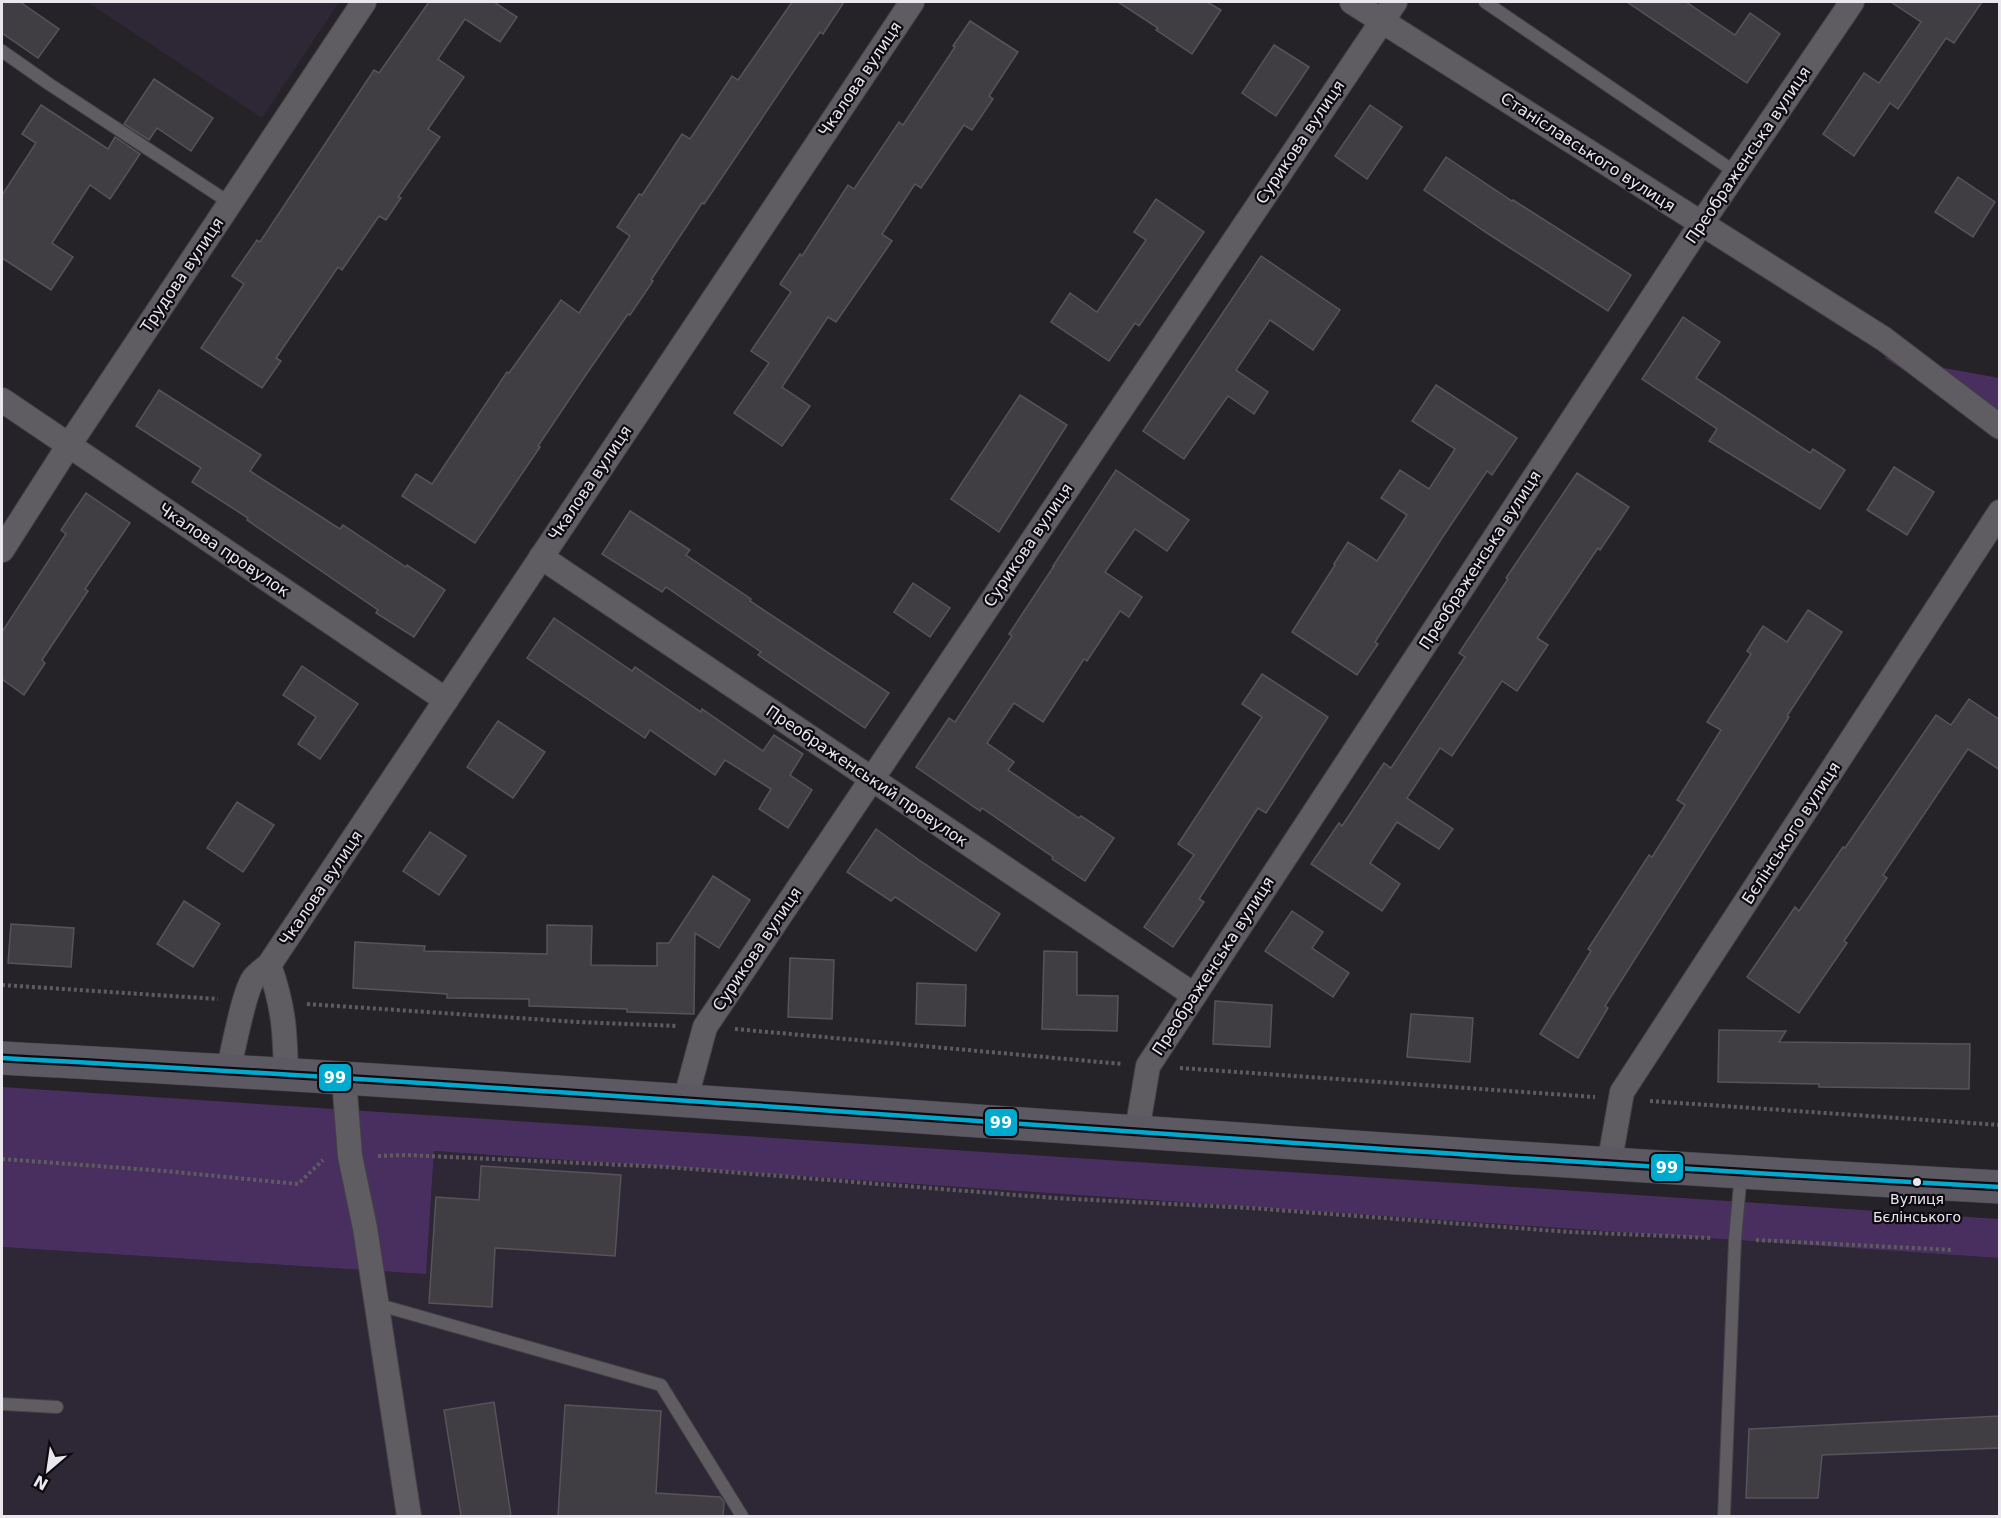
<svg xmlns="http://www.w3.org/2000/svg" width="2001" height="1518" font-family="'DejaVu Sans',sans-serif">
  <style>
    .built { fill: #2e2736 }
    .green { fill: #482f60 }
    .building { fill: #403e42; stroke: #56545a; stroke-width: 1.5 }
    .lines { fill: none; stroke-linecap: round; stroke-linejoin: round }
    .lane-casing { stroke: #434145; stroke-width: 14 }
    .street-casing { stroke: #434145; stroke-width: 26 }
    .highway-casing { stroke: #434145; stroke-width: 34 }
    .path { stroke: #5e5c60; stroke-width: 4; stroke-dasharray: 3 3; stroke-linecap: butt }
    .lane { stroke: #5f5d62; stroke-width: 12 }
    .street { stroke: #5f5d62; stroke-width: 24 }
    .highway { stroke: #5d5963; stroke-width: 33 }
    .bus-1-casing { stroke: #0d0b10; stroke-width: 9 }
    .bus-1 { stroke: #00a9ce; stroke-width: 4.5 }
    .bus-dot { fill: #ebe7ef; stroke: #0d0b10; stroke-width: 2 }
    .labels { text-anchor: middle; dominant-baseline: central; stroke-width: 4.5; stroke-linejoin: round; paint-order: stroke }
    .bus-label { font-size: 14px; fill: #ebe7ef; stroke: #0d0b10 }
    .street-label { font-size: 16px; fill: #ebe7ef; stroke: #0d0b10 }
    .line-badge { stroke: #0d0b10; stroke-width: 2 }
    .badge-label { font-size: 16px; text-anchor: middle; font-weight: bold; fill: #fff }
  </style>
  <rect width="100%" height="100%" fill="#252328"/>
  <g class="built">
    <path d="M 87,2 L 339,2 L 262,118 Z"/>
    <path d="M 434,1151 L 1999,1258 L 1999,1516 L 2,1516 L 2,1247 L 426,1274 Z"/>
  </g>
  <g class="green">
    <path d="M 1884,357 L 1999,378 L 1999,434 Z"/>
    <path d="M 2,1087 L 1999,1219 L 1999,1258 L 434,1151 L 426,1274 L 2,1247 Z"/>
  </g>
  <g class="building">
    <path d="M 2,2 L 20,2 L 59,29 L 38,58 L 2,33 Z"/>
    <path d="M 429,2 L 494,2 L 517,17 L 500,42 L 465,19 L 438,59 L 464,77 L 428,129 L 440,137 L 398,197 L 401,198 L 386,220 L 379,216 L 342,270 L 338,267 L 276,358 L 281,361 L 262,388 L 201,348 L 244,284 L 232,276 L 257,240 L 260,242 L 374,70 L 379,73 Z"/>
    <path d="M 792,2 L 844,2 L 823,34 L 820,32 L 704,204 L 702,203 L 651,280 L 653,281 L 630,315 L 628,314 L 583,379 L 538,446 L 540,447 L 475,543 L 402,496 L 416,474 L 432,484 L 507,372 L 509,373 L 561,300 L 579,313 L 630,236 L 617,227 L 639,194 L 642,195 L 682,134 L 690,139 L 732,76 L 738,80 Z"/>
    <path d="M 1118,2 L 1207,2 L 1221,10 L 1192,54 L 1156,30 L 1158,28 Z"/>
    <path d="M 1627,2 L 1686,2 L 1735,35 L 1750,13 L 1780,34 L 1747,83 Z"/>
    <path d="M 1891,2 L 1982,2 L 1954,43 L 1946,38 L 1898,109 L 1890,103 L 1854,156 L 1823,134 L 1864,73 L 1879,83 L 1921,22 Z"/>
    <path d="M 970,21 L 1018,52 L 989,96 L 993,99 L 972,130 L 964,125 L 921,188 L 915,184 L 882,234 L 892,241 L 836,322 L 828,317 L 782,387 L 810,406 L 782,446 L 734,413 L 769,363 L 751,351 L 791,292 L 780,284 L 800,254 L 802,256 L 848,185 L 854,189 L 899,122 L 903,125 L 955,47 L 953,46 Z"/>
    <path d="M 1274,45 L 1309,67 L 1276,116 L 1242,93 Z"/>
    <path d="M 154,79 L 213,118 L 191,151 L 157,128 L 149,140 L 124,124 Z"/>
    <path d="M 41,105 L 108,149 L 115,137 L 140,154 L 110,199 L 90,185 L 52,243 L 73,257 L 51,290 L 2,258 L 2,195 L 36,143 L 22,134 Z"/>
    <path d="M 1370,105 L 1402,127 L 1367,179 L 1335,156 Z"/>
    <path d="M 1446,157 L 1512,201 L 1513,200 L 1631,275 L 1608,311 L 1490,235 L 1424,190 Z"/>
    <path d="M 1958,177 L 1995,202 L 1973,237 L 1935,212 Z"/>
    <path d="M 1156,199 L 1204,232 L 1139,326 L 1135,323 L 1109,361 L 1051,322 L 1070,293 L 1097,312 L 1146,240 L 1134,232 Z"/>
    <path d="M 1261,256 L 1340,310 L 1313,350 L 1270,320 L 1236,370 L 1268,392 L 1254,414 L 1228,396 L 1184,459 L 1143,431 Z"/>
    <path d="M 1683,317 L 1720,342 L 1696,378 L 1810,453 L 1813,449 L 1845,470 L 1820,509 L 1709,441 L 1717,429 L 1642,379 Z"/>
    <path d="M 1436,385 L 1517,438 L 1492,475 L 1487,471 L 1442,538 L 1375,642 L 1378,644 L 1357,675 L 1292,632 L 1335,565 L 1334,564 L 1348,542 L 1377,561 L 1407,515 L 1381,498 L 1400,470 L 1429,489 L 1455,449 L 1412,421 Z"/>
    <path d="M 159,390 L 261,455 L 250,471 L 340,529 L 343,525 L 406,567 L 407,565 L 445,590 L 414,637 L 376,613 L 378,610 L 247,520 L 248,518 L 192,482 L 201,468 L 136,426 Z"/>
    <path d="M 1020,395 L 1067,425 L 999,532 L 951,499 Z"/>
    <path d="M 1894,467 L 1934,492 L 1907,535 L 1867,510 Z"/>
    <path d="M 1116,470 L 1189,520 L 1167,551 L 1135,529 L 1105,572 L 1142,597 L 1129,617 L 1120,611 L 1087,661 L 1084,659 L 1043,722 L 1014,703 L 987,743 L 1014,762 L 1008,770 L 1079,818 L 1081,816 L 1114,838 L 1085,881 L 1052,859 L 1053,857 L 982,808 L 980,811 L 916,767 L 949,718 L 955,722 L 1012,636 L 1009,634 L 1054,566 L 1053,566 Z"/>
    <path d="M 1577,473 L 1629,507 L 1600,550 L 1598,548 L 1537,638 L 1548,645 L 1517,691 L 1502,681 L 1452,756 L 1440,748 L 1407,798 L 1453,829 L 1439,849 L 1397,822 L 1370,863 L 1400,884 L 1382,911 L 1311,864 L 1339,823 L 1342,826 L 1384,763 L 1391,768 L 1465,657 L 1459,653 L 1508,579 L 1506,578 Z"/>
    <path d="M 86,493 L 130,523 L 85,589 L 88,591 L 42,660 L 45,663 L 24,695 L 2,679 L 2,632 L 66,534 L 61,530 Z"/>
    <path d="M 630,511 L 690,550 L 686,555 L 751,599 L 750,601 L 889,693 L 865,728 L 758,655 L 761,652 L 666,587 L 662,592 L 602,554 Z"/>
    <path d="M 913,583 L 950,608 L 930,637 L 894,612 Z"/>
    <path d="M 1808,610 L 1842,632 L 1787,716 L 1789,717 L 1605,1006 L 1608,1008 L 1578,1058 L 1540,1034 L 1591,951 L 1588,949 L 1649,855 L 1652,857 L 1685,805 L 1677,800 L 1721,730 L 1707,722 L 1751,654 L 1747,651 L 1763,626 L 1787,642 Z"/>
    <path d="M 554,618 L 632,671 L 635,667 L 701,712 L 702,709 L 763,751 L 774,735 L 803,754 L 790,775 L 812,790 L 788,828 L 759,809 L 771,789 L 725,760 L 715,775 L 650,730 L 645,738 L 527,658 Z"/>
    <path d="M 302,666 L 358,704 L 320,759 L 298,744 L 316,717 L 283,695 Z"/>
    <path d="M 1262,674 L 1328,717 L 1266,813 L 1258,808 L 1199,899 L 1204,902 L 1173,947 L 1144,927 L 1194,855 L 1178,844 L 1262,717 L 1242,704 Z"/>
    <path d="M 1969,699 L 2000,720 L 2000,770 L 1968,749 L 1883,875 L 1887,878 L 1844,941 L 1847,943 L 1799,1013 L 1747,977 L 1795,907 L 1799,911 L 1843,847 L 1845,848 L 1936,715 L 1951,725 Z"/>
    <path d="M 498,721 L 545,752 L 513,798 L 467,767 Z"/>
    <path d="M 237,802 L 274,825 L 243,872 L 207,848 Z"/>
    <path d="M 876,829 L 919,860 L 1000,914 L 976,951 L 895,897 L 891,901 L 847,872 Z"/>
    <path d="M 430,832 L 466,856 L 439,895 L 403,871 Z"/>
    <path d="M 713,876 L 750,900 L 719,948 L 695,933 L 694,1014 L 627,1012 L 627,1009 L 529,1006 L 529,999 L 447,998 L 447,994 L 353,988 L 355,942 L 425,946 L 424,951 L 547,954 L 547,925 L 592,926 L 591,965 L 657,966 L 657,943 L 669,943 Z"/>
    <path d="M 184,901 L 220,924 L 193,967 L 157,944 Z"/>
    <path d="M 1292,911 L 1323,932 L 1312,948 L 1349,973 L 1333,997 L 1265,951 Z"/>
    <path d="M 11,924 L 74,928 L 71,967 L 8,963 Z"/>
    <path d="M 1044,951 L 1077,952 L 1077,995 L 1118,996 L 1117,1031 L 1042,1029 Z"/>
    <path d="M 790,958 L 834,960 L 832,1019 L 788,1017 Z"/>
    <path d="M 917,983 L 966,985 L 965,1026 L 916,1024 Z"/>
    <path d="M 1215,1001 L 1272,1005 L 1270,1047 L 1213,1044 Z"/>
    <path d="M 1411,1014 L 1473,1018 L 1470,1062 L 1407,1057 Z"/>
    <path d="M 1719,1030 L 1786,1031 L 1779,1042 L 1970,1044 L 1969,1089 L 1819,1087 L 1819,1084 L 1718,1082 Z"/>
    <path d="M 481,1166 L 621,1175 L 615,1256 L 495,1248 L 492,1307 L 429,1303 L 436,1197 L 479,1200 Z"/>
    <path d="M 494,1402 L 511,1516 L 461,1516 L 444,1410 Z"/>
    <path d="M 565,1405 L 661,1411 L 656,1493 L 720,1497 L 724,1502 L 723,1516 L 558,1516 Z"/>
    <path d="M 2000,1416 L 2000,1448 L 1822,1455 L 1818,1498 L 1746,1498 L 1749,1429 Z"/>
  </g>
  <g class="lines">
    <g class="lane-casing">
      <g id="lane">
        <path d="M 1485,2 L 1735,172"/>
        <path d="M 2,51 L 49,84 L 230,203"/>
        <path d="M 376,1304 L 661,1385 L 742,1516"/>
        <path d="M 2,1404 L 57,1407"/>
        <path d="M 1724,1516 L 1735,1239 L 1741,1173"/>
      </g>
    </g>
    <g class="street-casing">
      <g id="street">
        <path d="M 1352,2 L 1884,339 L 2000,427"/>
        <path d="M 2,400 L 446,700"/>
        <path d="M 2,550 L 69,445 L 364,2"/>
        <path d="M 541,557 L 1194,995"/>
        <path d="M 269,965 C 284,1007 285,1031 286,1075"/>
        <path d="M 228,1071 C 233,1052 244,990 254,978 C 258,973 264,969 269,965 L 912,2"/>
        <path d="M 344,1079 L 350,1156 L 365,1228 L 409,1516"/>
        <path d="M 685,1101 L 705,1027 L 1395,2"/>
        <path d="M 1137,1131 L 1148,1066 L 1701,224 L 1852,2"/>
        <path d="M 1609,1165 L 1622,1092 L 2000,512"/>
      </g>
    </g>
    <g class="highway-casing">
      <path id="highway" d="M 2,1058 C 668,1094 1333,1151 2000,1187"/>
    </g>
    <g class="path">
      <path d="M 2,985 L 218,999"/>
      <path d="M 307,1004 L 577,1022 L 677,1026"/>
      <path d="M 735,1029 L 1122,1064"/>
      <path d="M 1180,1068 L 1595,1097"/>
      <path d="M 1650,1101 L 2000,1125"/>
      <path d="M 378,1156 L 406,1155 L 666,1167 L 1054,1198 L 1250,1208 L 1570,1232 L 1713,1238"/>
      <path d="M 2,1159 L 165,1171 L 298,1184 L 323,1160"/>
      <path d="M 1756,1240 L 1953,1250"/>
    </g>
    <use href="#lane" class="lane"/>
    <use href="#street" class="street"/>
    <use href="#highway" class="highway"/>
    <g class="bus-1-casing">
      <path id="bus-1" d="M 2,1058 C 668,1094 1333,1151 2000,1187"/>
    </g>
    <use href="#bus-1" class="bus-1"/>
  </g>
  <circle class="bus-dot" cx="1917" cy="1182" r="5"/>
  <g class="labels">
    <g class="bus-label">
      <text x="1917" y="1199">Вулиця<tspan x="1917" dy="18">Бєлінського</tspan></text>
    </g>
    <g class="street-label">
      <text transform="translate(860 79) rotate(-56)">Чкалова вулиця</text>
      <text transform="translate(1300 142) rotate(-56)">Сурикова вулиця</text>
      <text transform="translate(1588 152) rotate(33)">Станіславського вулиця</text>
      <text transform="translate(1748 155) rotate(-56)">Преображенська вулиця</text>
      <text transform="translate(182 275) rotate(-56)">Трудова вулиця</text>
      <text transform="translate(590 483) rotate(-56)">Чкалова вулиця</text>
      <text transform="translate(1028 545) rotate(-56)">Сурикова вулиця</text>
      <text transform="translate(224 550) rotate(34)">Чкалова провулок</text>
      <text transform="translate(1480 560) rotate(-57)">Преображенська вулиця</text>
      <text transform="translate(867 776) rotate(34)">Преображенський провулок</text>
      <text transform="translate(1791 833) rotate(-57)">Бєлінського вулиця</text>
      <text transform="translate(321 888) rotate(-56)">Чкалова вулиця</text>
      <text transform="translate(757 949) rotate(-56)">Сурикова вулиця</text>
      <text transform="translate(1213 966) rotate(-57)">Преображенська вулиця</text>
    </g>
  </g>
  <g class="line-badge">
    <rect x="318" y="1063" width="34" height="29" rx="6" fill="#00a9ce"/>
    <rect x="984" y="1108" width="34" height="29" rx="6" fill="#00a9ce"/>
    <rect x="1650" y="1153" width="34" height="29" rx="6" fill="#00a9ce"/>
  </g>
  <g class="badge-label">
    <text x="335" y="1083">99</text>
    <text x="1001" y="1128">99</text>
    <text x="1667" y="1173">99</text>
  </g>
  <rect width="2001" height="1518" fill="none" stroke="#ebe7ef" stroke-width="6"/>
  <g transform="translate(48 1470) rotate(209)" stroke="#0d0b10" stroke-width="4.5" paint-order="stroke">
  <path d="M0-4.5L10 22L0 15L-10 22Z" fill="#ebe7ef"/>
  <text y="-9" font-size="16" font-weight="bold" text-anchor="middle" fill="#ebe7ef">N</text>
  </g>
</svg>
